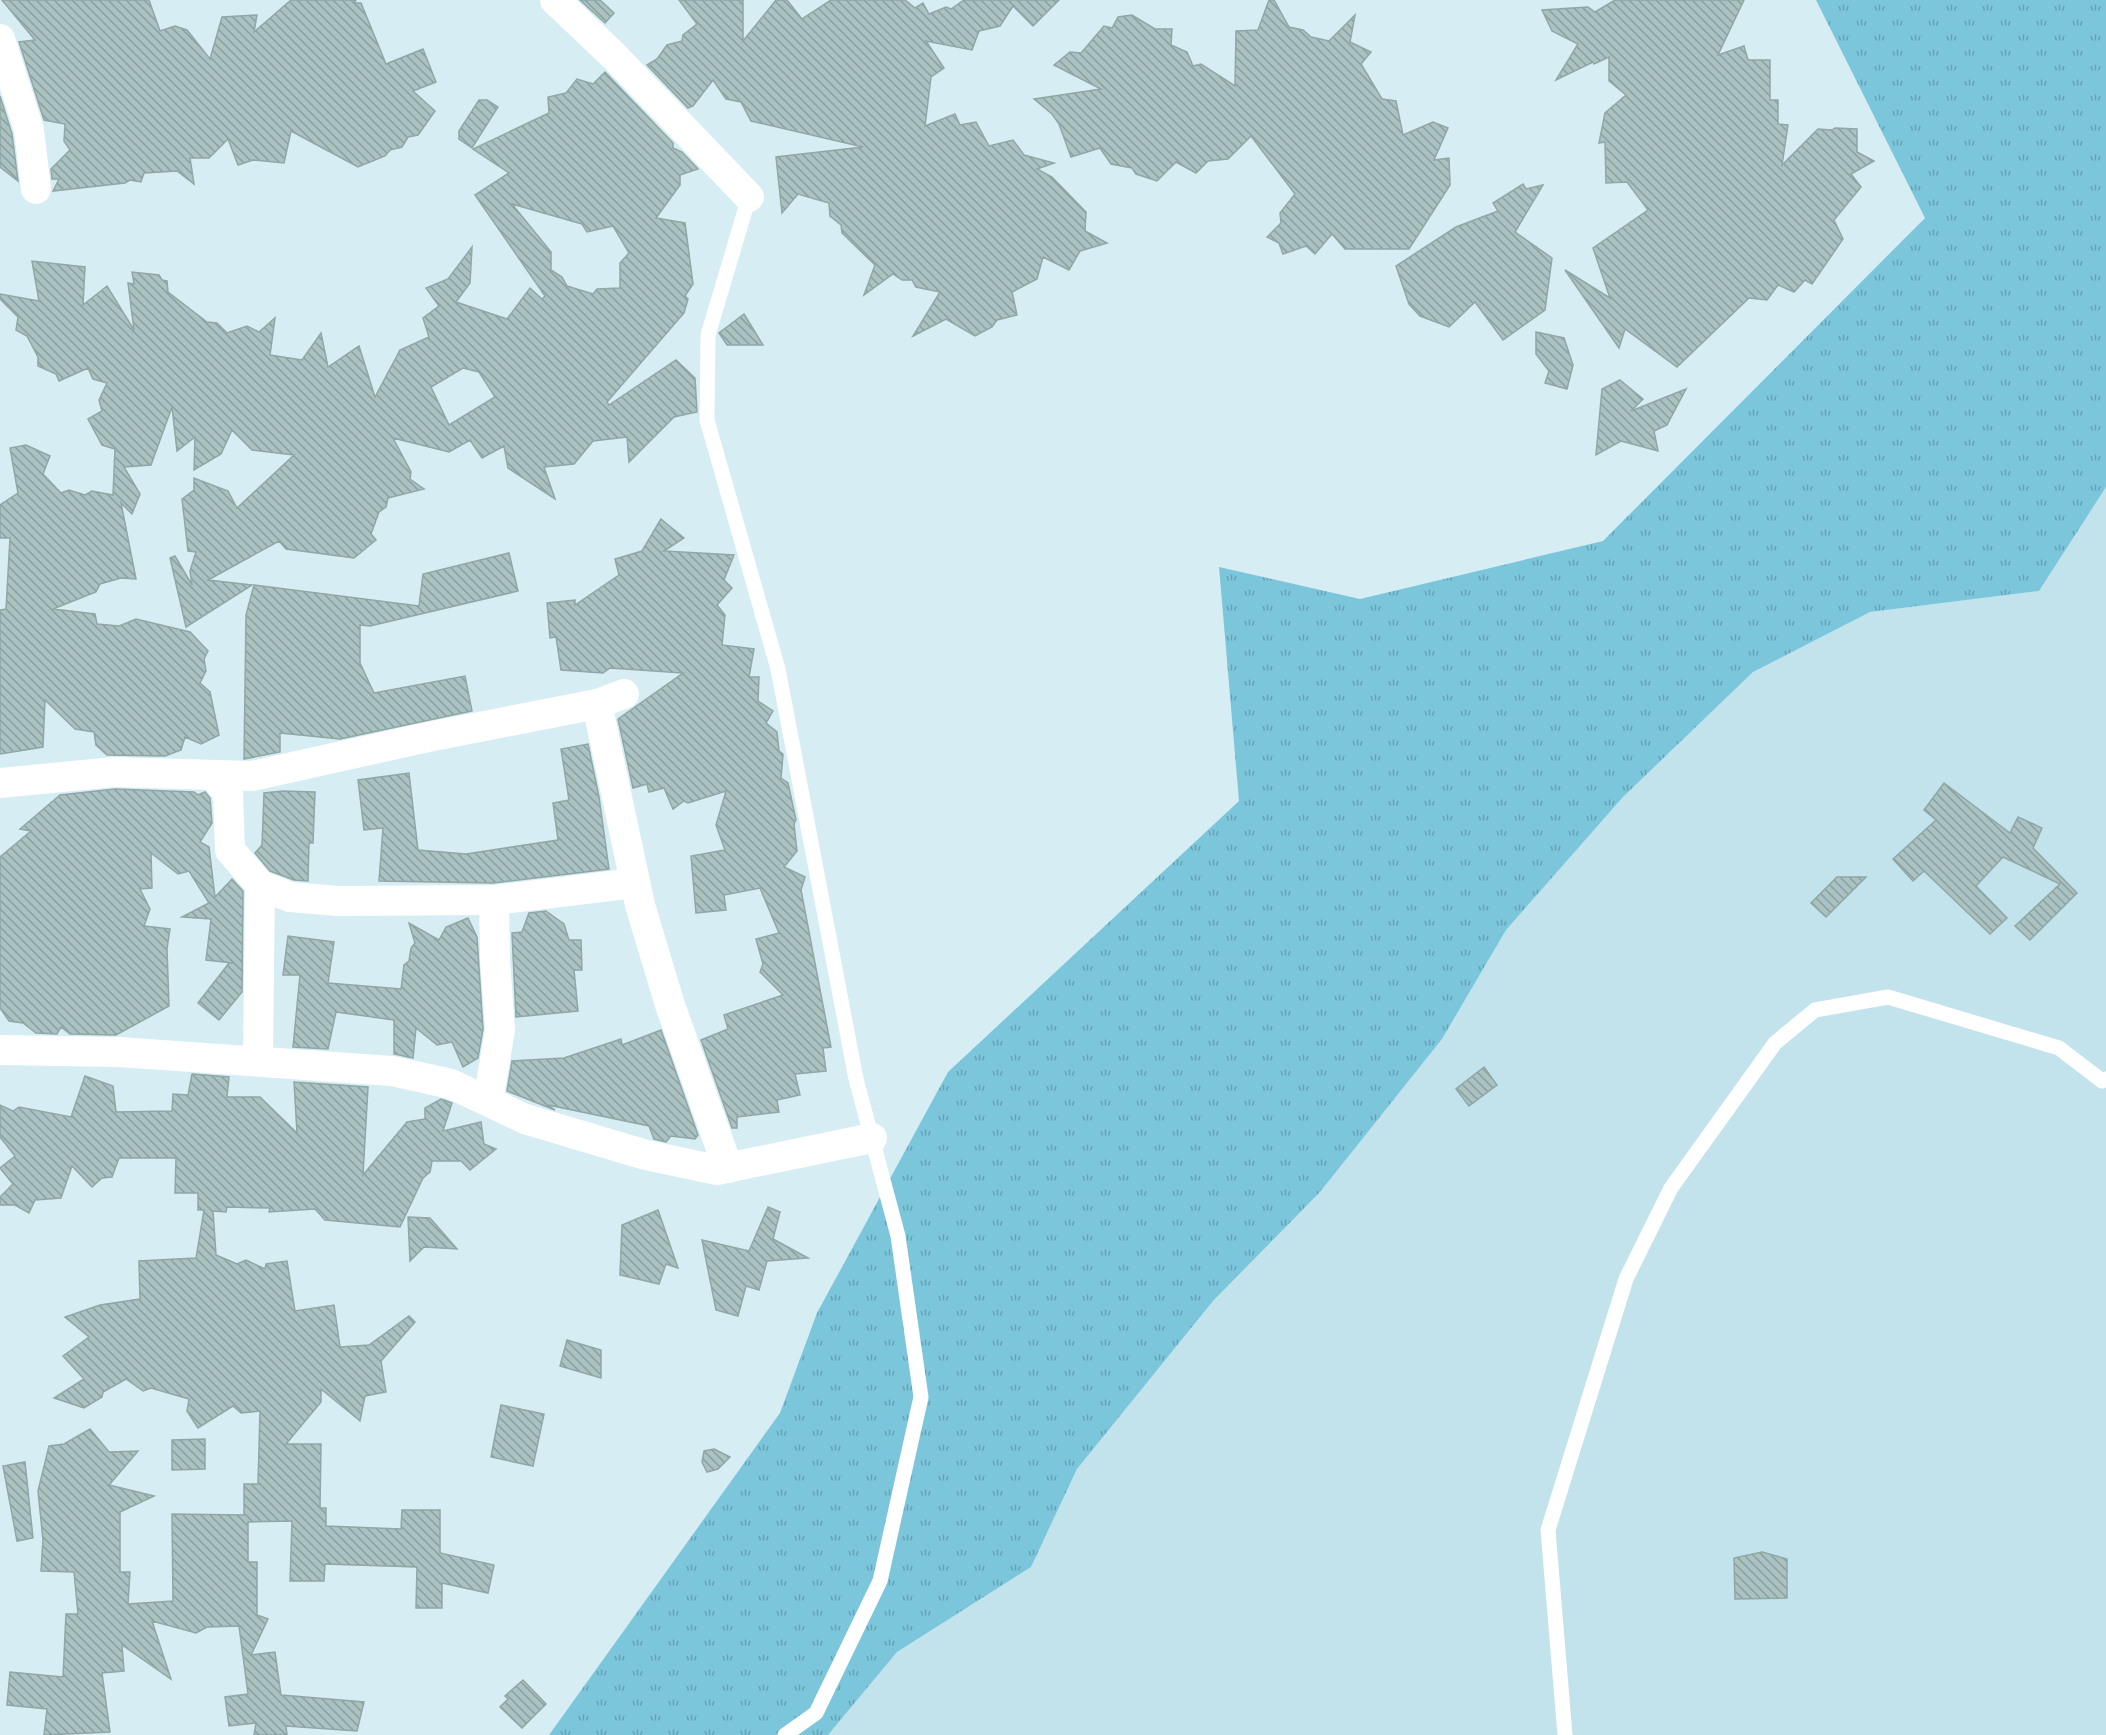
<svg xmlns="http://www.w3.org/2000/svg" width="2106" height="1735" font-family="'DejaVu Sans',sans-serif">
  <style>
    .built { fill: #c2e2ec }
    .grass { fill: url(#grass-tufts) }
    .building { fill: url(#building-back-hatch); stroke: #8fa7a6; stroke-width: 1.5; fill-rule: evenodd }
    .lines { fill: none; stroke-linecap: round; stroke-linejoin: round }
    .service { stroke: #fff; stroke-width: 15 }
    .minor { stroke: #fff; stroke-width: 30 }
  </style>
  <defs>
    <pattern id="grass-tufts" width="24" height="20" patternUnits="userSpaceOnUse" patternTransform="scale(1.5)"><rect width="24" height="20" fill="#7cc6dc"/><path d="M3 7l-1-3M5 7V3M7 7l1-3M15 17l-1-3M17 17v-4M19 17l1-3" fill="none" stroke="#66a2b4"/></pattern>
    <pattern id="building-back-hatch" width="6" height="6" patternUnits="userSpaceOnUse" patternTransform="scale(1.5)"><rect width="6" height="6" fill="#aac2c1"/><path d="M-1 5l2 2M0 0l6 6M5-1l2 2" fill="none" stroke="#8b9f9e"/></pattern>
  </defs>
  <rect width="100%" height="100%" fill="#d6edf4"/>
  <path class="built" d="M 2106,487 L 2106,1735 L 828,1735 L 897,1652 L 1031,1567 L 1077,1469 L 1213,1301 L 1320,1192 L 1442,1039 L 1506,930 L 1623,797 L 1753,672 L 1870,612 L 2039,591 Z"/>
  <path class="grass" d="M 1816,0 L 2106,0 L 2106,487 L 2039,591 L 1870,612 L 1753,672 L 1623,797 L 1506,930 L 1442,1039 L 1320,1192 L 1213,1301 L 1077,1469 L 1031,1567 L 897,1652 L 828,1735 L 549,1735 L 780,1413 L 817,1313 L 948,1072 L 1239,801 L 1219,567 L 1360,599 L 1603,541 L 1925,218 Z"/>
  <g class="building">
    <path d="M 2,0 L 149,0 L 160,31 L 175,26 L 187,30 L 210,59 L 222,17 L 257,15 L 254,32 L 291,0 L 356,0 L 354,3 L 361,3 L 386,64 L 423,49 L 436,82 L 413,91 L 435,111 L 418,135 L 408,137 L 402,147 L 390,150 L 385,156 L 358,167 L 291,131 L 284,163 L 253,160 L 238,165 L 228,139 L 209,158 L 190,158 L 194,184 L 177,171 L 144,173 L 141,182 L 130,180 L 125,183 L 53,191 L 59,179 L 52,179 L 51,169 L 70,150 L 64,141 L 65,124 L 44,120 L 19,42 L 35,40 Z"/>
    <path d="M 580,0 L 600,0 L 614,13 L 605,23 Z"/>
    <path d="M 679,0 L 743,0 L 743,41 L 776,0 L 787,0 L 802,19 L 831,0 L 905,0 L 915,8 L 923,3 L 929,14 L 946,7 L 951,9 L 964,0 L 1059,0 L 1033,26 L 1013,6 L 1000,26 L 979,31 L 972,50 L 926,41 L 944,68 L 931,77 L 925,126 L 955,114 L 960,125 L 976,122 L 989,146 L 1013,140 L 1024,155 L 1054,163 L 1037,169 L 1052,177 L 1086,212 L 1085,231 L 1107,243 L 1080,251 L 1069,270 L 1043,257 L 1037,279 L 1012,292 L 1017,315 L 997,320 L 992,327 L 975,336 L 946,319 L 913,336 L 940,292 L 916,287 L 912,280 L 902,280 L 893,274 L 864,295 L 875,265 L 842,233 L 841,225 L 830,216 L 829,203 L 798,194 L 782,213 L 776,157 L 863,147 L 751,121 L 741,102 L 726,99 L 713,80 L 693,106 L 688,108 L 647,65 L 657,59 L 667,45 L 682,41 L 683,35 L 697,24 Z"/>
    <path d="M 1269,0 L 1274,0 L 1289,27 L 1303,30 L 1311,37 L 1329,41 L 1355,15 L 1350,42 L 1371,52 L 1361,64 L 1382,99 L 1396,101 L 1403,135 L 1433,122 L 1448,128 L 1434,160 L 1449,158 L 1450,185 L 1409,249 L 1345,249 L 1332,234 L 1315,254 L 1306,246 L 1283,254 L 1279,243 L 1267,237 L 1281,223 L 1280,213 L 1295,194 L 1251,136 L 1228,159 L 1208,161 L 1196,173 L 1176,162 L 1157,181 L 1136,174 L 1132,168 L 1111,164 L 1100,148 L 1071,157 L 1059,124 L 1052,114 L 1034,99 L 1101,89 L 1054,65 L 1070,52 L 1081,53 L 1104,26 L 1112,28 L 1118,17 L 1132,15 L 1155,29 L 1172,29 L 1171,45 L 1187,52 L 1193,66 L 1201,64 L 1235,86 L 1236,31 L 1258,30 Z"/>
    <path d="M 1615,0 L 1744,0 L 1718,55 L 1744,46 L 1748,60 L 1770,60 L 1770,100 L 1778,100 L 1778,124 L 1788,125 L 1782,165 L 1818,129 L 1832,130 L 1835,128 L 1857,129 L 1857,152 L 1874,161 L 1851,174 L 1861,187 L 1834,220 L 1843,239 L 1812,284 L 1805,280 L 1794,292 L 1778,285 L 1767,300 L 1749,298 L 1677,367 L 1625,329 L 1619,348 L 1565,270 L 1610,298 L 1593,248 L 1648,210 L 1627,182 L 1606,183 L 1605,142 L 1599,143 L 1605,113 L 1626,95 L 1609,81 L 1609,57 L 1594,64 L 1593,62 L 1556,80 L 1578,44 L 1552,31 L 1542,10 L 1588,7 L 1595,12 Z"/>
    <path d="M 605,72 L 673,143 L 673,148 L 682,152 L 698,169 L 680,175 L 680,185 L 656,218 L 685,223 L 693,284 L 685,296 L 688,299 L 684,313 L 607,402 L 609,405 L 676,360 L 695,378 L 697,412 L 674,417 L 629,462 L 627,437 L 593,441 L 574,464 L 544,467 L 555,499 L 508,468 L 504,446 L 482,458 L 470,440 L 449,452 L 393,438 L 411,472 L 410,479 L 424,489 L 388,498 L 386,507 L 379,512 L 371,534 L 376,540 L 354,558 L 286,549 L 279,541 L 208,580 L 252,585 L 186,627 L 170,558 L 175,556 L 192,585 L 190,571 L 196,552 L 188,551 L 182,499 L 194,490 L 194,478 L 228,491 L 237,508 L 294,455 L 252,450 L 232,430 L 221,454 L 194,470 L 195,437 L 177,451 L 172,407 L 151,465 L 124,467 L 140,494 L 132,514 L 121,503 L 136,579 L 121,578 L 100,584 L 96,592 L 53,609 L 95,614 L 97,624 L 119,626 L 136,619 L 190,632 L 208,651 L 204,659 L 206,671 L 200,683 L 210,692 L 219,735 L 201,744 L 185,737 L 181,750 L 165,756 L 107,755 L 96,745 L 94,732 L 75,729 L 45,700 L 43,747 L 0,754 L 0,610 L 6,609 L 10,538 L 0,538 L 0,505 L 18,493 L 10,448 L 26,445 L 50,456 L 43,474 L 61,493 L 69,490 L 85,495 L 92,491 L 113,495 L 115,449 L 102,445 L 88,419 L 102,411 L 99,400 L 107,383 L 93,379 L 88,368 L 59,381 L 56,374 L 38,366 L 38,357 L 27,336 L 16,330 L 18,317 L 0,299 L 0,294 L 39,301 L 32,261 L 85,267 L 83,305 L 107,286 L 134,330 L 128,283 L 134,284 L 132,272 L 159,275 L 162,280 L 167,281 L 168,292 L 207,322 L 217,323 L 227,333 L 247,326 L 259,332 L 275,318 L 270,355 L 302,360 L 321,333 L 328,367 L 359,346 L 375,397 L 400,350 L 429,337 L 423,318 L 439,306 L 426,288 L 448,279 L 472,247 L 470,283 L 456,302 L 507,319 L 530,288 L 542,299 L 545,296 L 475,195 L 509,173 L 473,149 L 549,113 L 548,97 L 566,93 L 577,79 L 593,84 ZM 512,204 L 582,224 L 587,232 L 613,226 L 629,253 L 620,263 L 620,288 L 597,289 L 593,294 L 567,286 L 562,277 L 551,270 L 551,252 ZM 463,368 L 479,372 L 495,397 L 449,425 L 431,387 Z"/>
    <path d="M 0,96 L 12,134 L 18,181 L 0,167 Z"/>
    <path d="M 479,100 L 487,100 L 498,107 L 472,148 L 459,139 L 459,131 Z"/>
    <path d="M 1523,184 L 1526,189 L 1543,185 L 1515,232 L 1552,258 L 1545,310 L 1503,340 L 1475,302 L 1449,327 L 1420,316 L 1409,304 L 1396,266 L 1456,227 L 1498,211 L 1493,203 Z"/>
    <path d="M 744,314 L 763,345 L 727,345 L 719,333 Z"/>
    <path d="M 1536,332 L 1564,338 L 1573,365 L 1567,389 L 1545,383 L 1549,371 L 1536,354 Z"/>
    <path d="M 1620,380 L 1643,399 L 1631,411 L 1686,389 L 1667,425 L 1654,431 L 1658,451 L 1621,441 L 1596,455 L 1602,389 Z"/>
    <path d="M 661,519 L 684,538 L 664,551 L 734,555 L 724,580 L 732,588 L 717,605 L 725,615 L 722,645 L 754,649 L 749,677 L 759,677 L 758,701 L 773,711 L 766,723 L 777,732 L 779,751 L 783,754 L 781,778 L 788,783 L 796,820 L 794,824 L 797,851 L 784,867 L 805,877 L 801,890 L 831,1047 L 823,1048 L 826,1071 L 795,1074 L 800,1095 L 777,1100 L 779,1112 L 737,1117 L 737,1128 L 732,1128 L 701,1040 L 728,1029 L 724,1015 L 783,995 L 760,972 L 763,964 L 756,939 L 779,933 L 760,888 L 724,895 L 726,910 L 696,913 L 691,856 L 725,850 L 716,825 L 726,791 L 688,803 L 684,801 L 673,809 L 664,788 L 649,792 L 647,784 L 633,788 L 618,719 L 683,673 L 610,668 L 603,673 L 561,670 L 556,637 L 550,638 L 547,603 L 575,600 L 575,605 L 619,575 L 615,559 L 642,551 Z"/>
    <path d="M 509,553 L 518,591 L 370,626 L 360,625 L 360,663 L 374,693 L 465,676 L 472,711 L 340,739 L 280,733 L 280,752 L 244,759 L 246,615 L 254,585 L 419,606 L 423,574 Z"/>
    <path d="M 588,744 L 599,797 L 609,869 L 493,883 L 379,881 L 383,828 L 364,830 L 358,780 L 409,773 L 418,850 L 466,854 L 558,840 L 553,803 L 569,800 L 561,749 Z"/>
    <path d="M 1944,783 L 2010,833 L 2018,817 L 2042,828 L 2033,848 L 2077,893 L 2030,940 L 2015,926 L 2060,884 L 2003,857 L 1976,886 L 2007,918 L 1990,934 L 1924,871 L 1913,881 L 1893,859 L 1936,820 L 1924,810 Z"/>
    <path d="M 115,789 L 194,792 L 198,795 L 205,792 L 210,798 L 212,823 L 200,842 L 209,847 L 215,897 L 232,879 L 243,891 L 242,992 L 219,1020 L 198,1003 L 229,963 L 233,963 L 206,960 L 211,919 L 182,917 L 209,903 L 189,871 L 178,874 L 151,853 L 152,888 L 140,889 L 150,909 L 144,926 L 170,929 L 167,949 L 169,1006 L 116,1035 L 70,1034 L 61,1027 L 57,1034 L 36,1033 L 23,1023 L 9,1021 L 0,1008 L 0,857 L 31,831 L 20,829 L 60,795 Z"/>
    <path d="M 283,791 L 315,792 L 313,843 L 309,843 L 308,881 L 294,880 L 270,871 L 255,853 L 262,845 L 264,793 Z"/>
    <path d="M 1837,877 L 1866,877 L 1826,917 L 1811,903 Z"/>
    <path d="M 546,911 L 564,924 L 569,940 L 581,940 L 582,970 L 574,970 L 578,1011 L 516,1017 L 512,933 L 522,932 L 529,913 Z"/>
    <path d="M 468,918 L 477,937 L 483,1029 L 478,1058 L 463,1067 L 452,1042 L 437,1045 L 416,1028 L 413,1058 L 394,1054 L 394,1020 L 336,1012 L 328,1049 L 293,1047 L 300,975 L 283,975 L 288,936 L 334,942 L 328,983 L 401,989 L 404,965 L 409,961 L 411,948 L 415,943 L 409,923 L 439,940 L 446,927 Z"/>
    <path d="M 661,1030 L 698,1135 L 695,1139 L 671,1136 L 666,1142 L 654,1139 L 649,1126 L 548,1105 L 555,1110 L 507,1091 L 512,1061 L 564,1058 L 621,1039 L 622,1045 Z"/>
    <path d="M 1484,1067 L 1497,1085 L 1469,1106 L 1456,1089 Z"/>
    <path d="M 192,1074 L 229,1077 L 227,1097 L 260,1097 L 297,1133 L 294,1082 L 368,1087 L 363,1175 L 407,1122 L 425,1119 L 425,1108 L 441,1099 L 452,1103 L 443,1131 L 481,1122 L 484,1144 L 496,1149 L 470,1170 L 461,1161 L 432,1161 L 430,1172 L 423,1178 L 400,1227 L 325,1220 L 315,1209 L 269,1212 L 270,1208 L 227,1207 L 226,1212 L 213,1211 L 216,1255 L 237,1264 L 246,1260 L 265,1269 L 266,1264 L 287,1261 L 295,1311 L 334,1305 L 340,1347 L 369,1345 L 409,1316 L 415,1322 L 381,1361 L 386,1392 L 365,1396 L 360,1421 L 321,1389 L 321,1402 L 286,1444 L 321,1444 L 320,1508 L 326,1508 L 326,1526 L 401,1529 L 402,1510 L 440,1510 L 440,1553 L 494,1565 L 488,1593 L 442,1583 L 442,1608 L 416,1608 L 417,1567 L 325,1564 L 324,1581 L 290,1581 L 292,1521 L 248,1522 L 248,1562 L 257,1562 L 257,1615 L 268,1619 L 251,1655 L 275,1652 L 281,1695 L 364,1702 L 357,1731 L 286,1726 L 287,1735 L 254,1735 L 256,1723 L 229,1726 L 225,1697 L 248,1694 L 239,1626 L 207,1627 L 196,1633 L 152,1621 L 171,1679 L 122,1645 L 124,1671 L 102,1673 L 110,1732 L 44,1735 L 47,1709 L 7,1705 L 10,1672 L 63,1677 L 66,1614 L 78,1614 L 74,1572 L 41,1571 L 43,1540 L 38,1491 L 49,1446 L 64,1444 L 90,1429 L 109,1452 L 138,1451 L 109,1485 L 154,1496 L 120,1512 L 120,1572 L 130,1572 L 128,1604 L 173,1601 L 172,1514 L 244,1515 L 244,1484 L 258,1484 L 260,1411 L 241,1413 L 233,1406 L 198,1428 L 187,1411 L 189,1399 L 151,1388 L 143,1391 L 126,1379 L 103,1392 L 102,1397 L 84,1408 L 54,1398 L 84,1379 L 63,1356 L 89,1337 L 65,1317 L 100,1305 L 140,1299 L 139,1261 L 196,1258 L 204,1210 L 198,1210 L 198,1193 L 175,1193 L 176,1158 L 119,1158 L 112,1177 L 102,1178 L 92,1187 L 72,1166 L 61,1198 L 35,1200 L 29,1213 L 15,1205 L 0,1205 L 0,1197 L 13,1184 L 0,1168 L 15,1156 L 0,1137 L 0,1105 L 13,1111 L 19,1107 L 71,1117 L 85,1076 L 113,1086 L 116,1112 L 172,1111 L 173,1094 L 188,1095 Z"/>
    <path d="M 768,1207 L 780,1212 L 773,1239 L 808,1258 L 767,1261 L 759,1290 L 746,1286 L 738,1316 L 716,1310 L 702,1240 L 749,1251 Z"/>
    <path d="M 658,1210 L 678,1268 L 666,1264 L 659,1284 L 620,1275 L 622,1225 Z"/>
    <path d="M 408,1217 L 430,1218 L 457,1249 L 424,1247 L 410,1261 Z"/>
    <path d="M 567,1340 L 601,1350 L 601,1378 L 560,1366 Z"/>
    <path d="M 501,1405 L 544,1414 L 533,1466 L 491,1457 Z"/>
    <path d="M 205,1439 L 205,1469 L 172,1470 L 172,1440 Z"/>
    <path d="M 714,1449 L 730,1457 L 718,1469 L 707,1472 L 702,1462 L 704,1451 Z"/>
    <path d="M 25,1462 L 33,1538 L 17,1541 L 3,1466 Z"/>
    <path d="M 1762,1552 L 1787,1559 L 1787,1598 L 1735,1599 L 1734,1558 Z"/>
    <path d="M 523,1680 L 546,1704 L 522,1728 L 500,1707 L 508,1699 L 505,1696 Z"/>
  </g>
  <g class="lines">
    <g class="service">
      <path d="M 749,197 L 708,335 L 707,420 L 778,669 L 856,1079 L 898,1236 L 921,1397 L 880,1581 L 816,1713 L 785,1735"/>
      <path d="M 1565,1735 L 1548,1530 L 1626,1279 L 1671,1188 L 1775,1043 L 1815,1010 L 1888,997 L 2059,1048 L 2102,1081 L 2106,1079"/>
    </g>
    <g class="minor">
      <path d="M 555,0 L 614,56 L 749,197"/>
      <path d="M 0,39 L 29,130 L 36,189"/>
      <path d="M 597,704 L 640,905 L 670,1005 L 728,1168"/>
      <path d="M 213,775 L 228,793 L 230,850 L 260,885 L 290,897 L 338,901 L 494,900 L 635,883"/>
      <path d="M 0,783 L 114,772 L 252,776 L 428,737 L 597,704 L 624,694"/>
      <path d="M 0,1050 L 119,1052 L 392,1071 L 451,1084 L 525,1119 L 646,1155 L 717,1170 L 872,1138"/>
      <path d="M 258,1060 L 260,885"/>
      <path d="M 488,1101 L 500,1030 L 495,960 L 494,900"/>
    </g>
  </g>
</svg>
